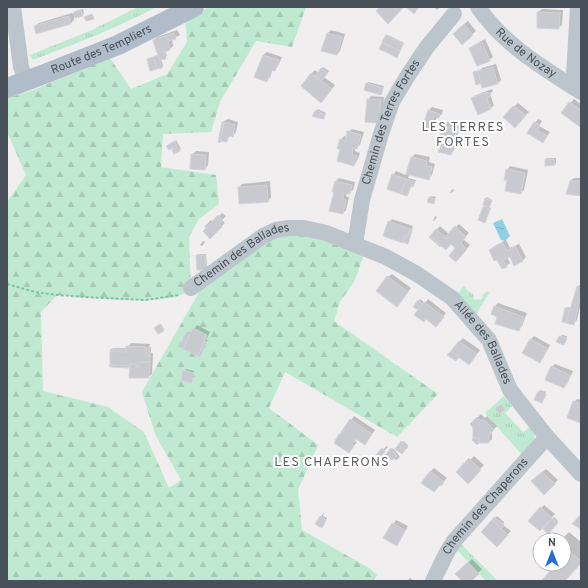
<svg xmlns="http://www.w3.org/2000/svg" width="588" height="588" font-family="Overpass,sans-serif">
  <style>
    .grass { fill: url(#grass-tufts) }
    .forest { fill: url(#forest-firs) }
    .water { fill: url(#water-ripples) }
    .shadow { fill: #0003 }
    .building { fill: #c9cad0; stroke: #d2d4d9 }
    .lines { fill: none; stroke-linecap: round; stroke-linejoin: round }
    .path { stroke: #7bc5a3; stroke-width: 2; stroke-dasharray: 3 2; stroke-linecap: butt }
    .minor { stroke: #bdc5cc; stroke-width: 16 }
    .major { stroke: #b0bcca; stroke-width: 20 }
    .labels { text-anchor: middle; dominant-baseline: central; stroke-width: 4; stroke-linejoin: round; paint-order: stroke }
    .street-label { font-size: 12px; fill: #485059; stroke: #fff }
    .neighbourhood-label { font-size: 13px; letter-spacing: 1px; fill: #5b5e62; stroke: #fff }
  </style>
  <defs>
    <pattern id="grass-tufts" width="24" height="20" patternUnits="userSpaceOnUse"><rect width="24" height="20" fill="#bfead1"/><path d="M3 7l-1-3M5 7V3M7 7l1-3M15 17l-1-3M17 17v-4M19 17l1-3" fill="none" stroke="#a6cab6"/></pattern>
    <pattern id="forest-firs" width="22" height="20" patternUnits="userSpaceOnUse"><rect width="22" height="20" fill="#bfead1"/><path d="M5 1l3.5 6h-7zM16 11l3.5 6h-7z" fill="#a6cab6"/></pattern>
    <pattern id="water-ripples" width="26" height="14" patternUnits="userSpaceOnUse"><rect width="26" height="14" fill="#90d0e4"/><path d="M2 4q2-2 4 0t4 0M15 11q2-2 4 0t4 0" fill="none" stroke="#78abbc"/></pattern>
  </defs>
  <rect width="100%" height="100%" fill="#f0eeee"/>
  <g class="grass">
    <path d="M 138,7 L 157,7 C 118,27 76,44 35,59 L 32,59 L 30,55 L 92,30 Z"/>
    <path d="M 464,286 L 468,291 L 473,294 L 474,300 L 482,299 L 483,294 L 488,291 L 489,293 L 475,316 L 457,295 Z"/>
    <path d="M 504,396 L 512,406 L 505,413 L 523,432 L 530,427 L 534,432 L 535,440 L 522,455 L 485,413 Z"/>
    <path d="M 461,544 L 498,581 L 486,581 L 457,550 Z"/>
  </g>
  <path class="forest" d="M 209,7 L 306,7 L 292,47 L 256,41 L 220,102 L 211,132 L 163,134 L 161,167 L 216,175 L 219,204 L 199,219 L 189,237 L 191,288 C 188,290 186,293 183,294 C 158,306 87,297 57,295 L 41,312 L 43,391 L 108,407 L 144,432 L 169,488 L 181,480 L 155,434 L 142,392 L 202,287 L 270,239 L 297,233 L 325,240 L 364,255 L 354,282 L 340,302 L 334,321 L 438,394 L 397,437 L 285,372 L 269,408 L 318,445 L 298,490 L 302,530 L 369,568 L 377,575 L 374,581 L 7,581 L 7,202 L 26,175 L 7,132 L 7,98 L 33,90 L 110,58 L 131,89 L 167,74 L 187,42 L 185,19 Z"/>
  <path class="water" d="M 502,219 L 510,236 L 505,241 L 501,240 L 493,223 Z"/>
  <g class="shadow">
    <path d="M 434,7 L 440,7 L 437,10 Z"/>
    <path d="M 83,9 L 84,14 L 74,17 L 74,20 L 71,23 L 35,26 L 39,23 L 72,13 L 73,14 L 75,11 Z"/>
    <path d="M 542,9 L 563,10 L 562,25 L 558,28 L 538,12 Z"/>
    <path d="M 468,21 L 476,31 L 462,44 L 457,30 Z"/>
    <path d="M 177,30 L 180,35 L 172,39 L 173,46 L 170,49 L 165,51 L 167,56 L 161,59 L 163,66 L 162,67 L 148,59 L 158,55 L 154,40 L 157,37 Z"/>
    <path d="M 331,30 L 345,34 L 340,51 L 337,54 L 323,50 L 328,33 Z"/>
    <path d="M 388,35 L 404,43 L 398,55 L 380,49 Z"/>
    <path d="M 485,39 L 493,57 L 489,60 L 471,48 L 474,45 Z"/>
    <path d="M 267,52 L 282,57 L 278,66 L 275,70 L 273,69 L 270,77 L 266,80 L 263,55 Z"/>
    <path d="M 496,64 L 501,80 L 497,84 L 481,82 L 474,72 L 479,71 L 482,68 Z"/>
    <path d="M 323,67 L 329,71 L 324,77 L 335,85 L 325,98 L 311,74 L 315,70 L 318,73 Z"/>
    <path d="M 368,82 L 384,86 L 382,92 L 381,94 L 367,83 Z"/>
    <path d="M 492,89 L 493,91 L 490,94 L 494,105 L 491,108 L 479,113 L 472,99 L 476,95 Z"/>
    <path d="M 371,96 L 384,97 L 382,118 L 368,100 Z"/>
    <path d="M 574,99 L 581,104 L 580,126 L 562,113 Z"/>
    <path d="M 518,103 L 529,112 L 515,126 L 504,117 Z"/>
    <path d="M 432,107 L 443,110 L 442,114 L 438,117 L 437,117 L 435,122 L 428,130 L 423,128 L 429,110 Z"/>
    <path d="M 318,109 L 326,113 L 324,118 L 313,116 Z"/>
    <path d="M 228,119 L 238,122 L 236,132 L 233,136 L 230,135 L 227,141 L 222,122 Z"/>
    <path d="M 538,119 L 542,121 L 539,126 L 550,132 L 543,142 L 529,133 Z"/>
    <path d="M 447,122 L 460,126 L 454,150 L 451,154 L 444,126 Z"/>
    <path d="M 352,129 L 364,132 L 360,145 L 355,148 L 355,151 L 360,153 L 357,161 L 354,164 L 341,149 L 341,140 L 344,136 L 347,137 L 348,132 Z"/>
    <path d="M 176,140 L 181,149 L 175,153 L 172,148 L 168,146 Z"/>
    <path d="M 196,151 L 209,152 L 208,165 L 205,169 L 192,155 Z"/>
    <path d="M 415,154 L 430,157 L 429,162 L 435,164 L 432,175 L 429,178 L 410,174 L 408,178 L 416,180 L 414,184 L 411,185 L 407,195 L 393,175 L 396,171 L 406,175 L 412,157 Z"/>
    <path d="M 547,158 L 556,158 L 556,163 L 554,164 L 546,159 Z"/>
    <path d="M 510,166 L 528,170 L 524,190 L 520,193 L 508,179 L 507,170 Z"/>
    <path d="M 339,178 L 355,182 L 353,190 L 349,193 L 347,193 L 346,196 L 349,197 L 346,210 L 343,213 L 335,191 L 333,191 L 336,181 Z"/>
    <path d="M 574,178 L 581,178 L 581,195 L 570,181 Z"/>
    <path d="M 270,181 L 271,197 L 268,201 L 240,203 L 239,187 L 242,184 Z"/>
    <path d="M 452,189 L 454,190 L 453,192 L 450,193 Z"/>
    <path d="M 431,196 L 436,197 L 433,203 L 428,201 Z"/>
    <path d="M 487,197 L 492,200 L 488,207 L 491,208 L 485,221 L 484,207 L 486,205 L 486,199 Z"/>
    <path d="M 222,213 L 226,216 L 222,220 L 225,223 L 210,237 L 205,226 L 211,220 L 213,222 Z"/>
    <path d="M 435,216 L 437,217 L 434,221 L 433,221 Z"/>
    <path d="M 392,219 L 413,226 L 409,241 L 389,222 Z"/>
    <path d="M 459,224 L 469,233 L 463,239 L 470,245 L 460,257 L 457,248 L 451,243 L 441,244 L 440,246 L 430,237 L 440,226 L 449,234 Z"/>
    <path d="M 506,240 L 510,248 L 519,244 L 526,257 L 522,261 L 510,256 L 507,257 L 510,263 L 506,266 L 490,250 L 493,247 Z"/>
    <path d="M 203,241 L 205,242 L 202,246 L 200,245 Z"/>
    <path d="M 199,254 L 206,254 L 207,268 L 206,269 L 197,255 Z"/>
    <path d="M 392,274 L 411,288 L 400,302 L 388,277 Z"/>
    <path d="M 581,283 L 581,302 L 577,320 L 574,323 L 563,321 L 566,308 L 567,307 L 572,308 L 578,287 Z"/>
    <path d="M 420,299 L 425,303 L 428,299 L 446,313 L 439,322 L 419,310 L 419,301 Z"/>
    <path d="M 498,303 L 527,313 L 522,326 L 518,330 L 498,316 L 495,306 Z"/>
    <path d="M 161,324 L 164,329 L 163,330 L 157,326 Z"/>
    <path d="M 197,325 L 210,332 L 206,340 L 208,340 L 200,356 L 181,347 L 187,333 L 188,332 L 192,333 Z"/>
    <path d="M 562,335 L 567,336 L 565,342 L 558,342 Z"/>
    <path d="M 534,336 L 550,345 L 543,358 L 539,361 L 530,340 Z"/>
    <path d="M 463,338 L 480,350 L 469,364 L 459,356 L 449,355 Z"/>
    <path d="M 131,343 L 150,344 L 149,347 L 151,347 L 151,353 L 153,353 L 152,374 L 148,377 L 131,367 L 108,366 L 111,364 L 112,349 L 113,348 L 127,348 Z"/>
    <path d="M 555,364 L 573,371 L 567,384 L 564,387 L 552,367 Z"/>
    <path d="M 186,369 L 194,371 L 191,382 L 184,371 Z"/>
    <path d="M 540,390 L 546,392 L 543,400 L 535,399 Z"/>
    <path d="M 577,399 L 581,400 L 581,422 L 574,402 Z"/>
    <path d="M 481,414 L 485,418 L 487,416 L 497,426 L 492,431 L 492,439 L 489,442 L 471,424 Z"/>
    <path d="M 354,416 L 375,430 L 365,444 L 356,438 L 354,441 L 357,442 L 349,452 L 334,442 L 339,434 L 341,435 Z"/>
    <path d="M 403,441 L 408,445 L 402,453 L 396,448 Z"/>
    <path d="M 387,446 L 388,447 L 379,456 L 377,455 Z"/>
    <path d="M 393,448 L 400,457 L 396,460 L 394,458 L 386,455 Z"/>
    <path d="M 474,456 L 484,465 L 468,482 L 458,472 Z"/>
    <path d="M 434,468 L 447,478 L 434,491 L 430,472 Z"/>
    <path d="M 546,469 L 558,480 L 544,493 L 532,481 Z"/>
    <path d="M 544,505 L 555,514 L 540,530 L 541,508 Z"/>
    <path d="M 324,512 L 323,516 L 327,518 L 323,525 L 316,524 Z"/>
    <path d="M 497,516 L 504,522 L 503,525 L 511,531 L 497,545 L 482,532 Z"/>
    <path d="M 554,517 L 558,521 L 548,532 L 544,529 Z"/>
    <path d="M 396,520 L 408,526 L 400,541 L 397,544 L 385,537 Z"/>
    <path d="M 569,532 L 581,542 L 581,563 L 565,581 L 543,581 L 554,568 L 549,564 L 564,564 L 564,540 L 561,540 Z"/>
    <path d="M 472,559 L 482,569 L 470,581 L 463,581 L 457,574 Z"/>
    <path d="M 410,578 L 414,581 L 407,581 Z"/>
  </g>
  <g class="building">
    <path d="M 380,7 L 404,7 L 388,24 L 376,11 Z"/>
    <path d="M 406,7 L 419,7 L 414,14 Z"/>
    <path d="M 81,10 L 83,16 L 75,18 L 73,13 Z"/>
    <path d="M 537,12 L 560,13 L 559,29 L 537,28 Z"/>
    <path d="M 92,14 L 94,19 L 86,21 L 84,17 Z"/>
    <path d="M 69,16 L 71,24 L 36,34 L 34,26 Z"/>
    <path d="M 464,24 L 473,35 L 462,45 L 453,34 Z"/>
    <path d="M 174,33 L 176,39 L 168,41 L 170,50 L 164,52 L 163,48 L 156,50 L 153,40 Z"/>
    <path d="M 327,33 L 342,37 L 337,55 L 321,51 Z"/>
    <path d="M 386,35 L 403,44 L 400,51 L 382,42 Z"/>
    <path d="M 482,42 L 490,61 L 477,66 L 469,48 Z"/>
    <path d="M 382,43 L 389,46 L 386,52 L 379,49 Z"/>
    <path d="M 389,46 L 400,51 L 397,58 L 386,52 Z"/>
    <path d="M 163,48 L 166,59 L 160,60 L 156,50 Z"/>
    <path d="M 158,55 L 162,68 L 157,69 L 153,57 Z"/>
    <path d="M 263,55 L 279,60 L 275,71 L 271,70 L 267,82 L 254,77 Z"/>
    <path d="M 153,57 L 157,69 L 150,71 L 147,59 Z"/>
    <path d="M 493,67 L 498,84 L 482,88 L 477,71 Z"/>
    <path d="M 321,68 L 328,73 L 321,81 L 315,76 Z"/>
    <path d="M 477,71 L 481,83 L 476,85 L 473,72 Z"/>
    <path d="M 311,73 L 332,89 L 321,103 L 301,86 Z"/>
    <path d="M 366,83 L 383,88 L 381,95 L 364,90 Z"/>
    <path d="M 487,92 L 491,94 L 490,97 L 487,98 L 491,109 L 478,115 L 471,98 Z"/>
    <path d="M 367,99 L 381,100 L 379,123 L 365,122 Z"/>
    <path d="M 569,102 L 581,110 L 580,127 L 561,113 Z"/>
    <path d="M 513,106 L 526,115 L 515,128 L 503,117 Z"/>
    <path d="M 316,110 L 321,112 L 318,118 L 312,116 Z"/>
    <path d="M 428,110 L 440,114 L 439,118 L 434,116 L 429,131 L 422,128 Z"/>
    <path d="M 321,113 L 325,114 L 324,119 L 318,118 Z"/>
    <path d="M 222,122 L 224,122 L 220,143 L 218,142 Z"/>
    <path d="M 224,122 L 230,123 L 230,124 L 235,125 L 233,137 L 228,136 L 227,142 L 220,141 Z"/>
    <path d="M 534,122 L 540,125 L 537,130 L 547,136 L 543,143 L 527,133 Z"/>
    <path d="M 443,125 L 458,129 L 451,155 L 438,152 L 440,147 L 438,146 Z"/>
    <path d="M 347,131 L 361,135 L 357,149 L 353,149 L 352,155 L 357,156 L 354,166 L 337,161 L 340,149 L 337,149 L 340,139 L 345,141 Z"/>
    <path d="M 175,141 L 177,146 L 169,150 L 166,146 Z"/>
    <path d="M 178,147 L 180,151 L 174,154 L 172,150 Z"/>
    <path d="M 191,154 L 206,155 L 205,170 L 190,169 Z"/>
    <path d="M 411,157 L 427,161 L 426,166 L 432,167 L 429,180 L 406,174 Z"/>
    <path d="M 545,159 L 554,159 L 555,165 L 545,166 Z"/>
    <path d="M 506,169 L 525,173 L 521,194 L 505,191 L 507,180 L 504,180 Z"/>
    <path d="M 392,174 L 406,179 L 401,194 L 387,189 Z"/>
    <path d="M 406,179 L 415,182 L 413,187 L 411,186 L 407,196 L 401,194 Z"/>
    <path d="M 335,181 L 352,185 L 350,194 L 344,193 L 343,199 L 346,200 L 343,214 L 329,211 L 334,192 L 332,192 Z"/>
    <path d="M 570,181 L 581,181 L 580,188 L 581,188 L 581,196 L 566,194 Z"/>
    <path d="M 267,185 L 268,202 L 239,204 L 238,187 Z"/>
    <path d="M 429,197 L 435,199 L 434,204 L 427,202 Z"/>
    <path d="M 485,198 L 492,201 L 489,207 L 483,205 Z"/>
    <path d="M 483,207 L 490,209 L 485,223 L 478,220 Z"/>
    <path d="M 218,215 L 223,220 L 219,224 L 222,227 L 210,239 L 203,231 Z"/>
    <path d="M 388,221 L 410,229 L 408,236 L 405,235 L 403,243 L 383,236 Z"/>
    <path d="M 455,226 L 466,237 L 461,243 L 467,249 L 456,262 L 449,256 L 455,248 L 451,244 L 446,250 L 430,236 L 436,229 L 447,239 L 448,238 L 446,236 Z"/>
    <path d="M 410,229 L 412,230 L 408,244 L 403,242 L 405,235 L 408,236 Z"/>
    <path d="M 430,236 L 441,246 L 440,247 L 429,237 Z"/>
    <path d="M 503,243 L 507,251 L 515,246 L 523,261 L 514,266 L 510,257 L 503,260 L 507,267 L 502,269 L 497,260 L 494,261 L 489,250 Z"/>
    <path d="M 196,255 L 205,255 L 206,270 L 197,270 Z"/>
    <path d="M 387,276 L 408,292 L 397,307 L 376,291 Z"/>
    <path d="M 577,286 L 581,288 L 581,294 L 574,325 L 566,323 Z"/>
    <path d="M 418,300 L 423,304 L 418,310 L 413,307 Z"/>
    <path d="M 424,302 L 444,317 L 436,327 L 426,319 L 424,322 L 414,315 Z"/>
    <path d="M 494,306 L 524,317 L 519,331 L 495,324 L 497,317 L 491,314 Z"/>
    <path d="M 565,308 L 570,309 L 566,323 L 562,322 Z"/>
    <path d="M 160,324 L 164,331 L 158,334 L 154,328 Z"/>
    <path d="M 193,328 L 207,335 L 198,356 L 183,349 Z"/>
    <path d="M 186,332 L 190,334 L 183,349 L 179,347 Z"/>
    <path d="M 559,336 L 567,338 L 564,345 L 556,342 Z"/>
    <path d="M 530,339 L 547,348 L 540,363 L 522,353 Z"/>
    <path d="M 205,341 L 207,342 L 200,357 L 198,356 Z"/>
    <path d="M 459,341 L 477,354 L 469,365 L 451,351 Z"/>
    <path d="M 126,346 L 146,347 L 146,356 L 150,356 L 150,362 L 139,362 L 138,367 L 136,367 L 136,364 L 130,364 L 130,366 L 110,365 L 110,351 L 126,352 Z"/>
    <rect x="146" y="348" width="4" height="8"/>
    <path d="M 111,349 L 126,349 L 126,352 L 110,351 Z"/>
    <path d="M 451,351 L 459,357 L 456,361 L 447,355 Z"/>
    <path d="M 139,362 L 150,362 L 149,378 L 129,378 L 130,364 L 136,364 L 136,367 L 138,367 Z"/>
    <path d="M 110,365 L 130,366 L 130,368 L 110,367 Z"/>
    <path d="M 551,366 L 570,375 L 564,388 L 545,380 Z"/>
    <path d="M 183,370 L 194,373 L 192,383 L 181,381 Z"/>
    <path d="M 538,391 L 546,394 L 542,403 L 534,400 Z"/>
    <path d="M 573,401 L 581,404 L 581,423 L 567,418 Z"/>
    <path d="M 501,404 L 505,409 L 500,414 L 495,409 Z"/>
    <path d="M 477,417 L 481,421 L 483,419 L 494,430 L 489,435 L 489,443 L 479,443 L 479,438 L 473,438 L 473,428 L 470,424 Z"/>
    <path d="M 350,419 L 372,434 L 365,445 L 356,439 L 352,445 L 354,446 L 349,453 L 334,443 Z"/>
    <path d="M 473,438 L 479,438 L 479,443 L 477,445 L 472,440 Z"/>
    <path d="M 401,441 L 408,447 L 405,450 L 398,445 Z"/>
    <path d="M 398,445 L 405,450 L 402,454 L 395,449 Z"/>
    <path d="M 382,448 L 385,452 L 379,458 L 376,455 Z"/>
    <path d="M 391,448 L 397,456 L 392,460 L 391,459 L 389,460 L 385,455 Z"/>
    <path d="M 469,458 L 481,470 L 468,484 L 456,472 Z"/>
    <path d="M 430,471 L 444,482 L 441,486 L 440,485 L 434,492 L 421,483 Z"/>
    <path d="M 542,472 L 555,484 L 544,495 L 531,481 Z"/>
    <path d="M 540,507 L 552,518 L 540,531 L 528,521 Z"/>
    <path d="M 581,514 L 581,529 L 572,524 Z"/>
    <path d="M 320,516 L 326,520 L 322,528 L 315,524 Z"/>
    <path d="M 494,517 L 503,524 L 504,525 L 501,529 L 492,520 Z"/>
    <path d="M 552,518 L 558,523 L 548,534 L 543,529 Z"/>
    <path d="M 492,520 L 508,535 L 497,547 L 481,532 Z"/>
    <path d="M 392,523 L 405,530 L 397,546 L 383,538 Z"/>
    <path d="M 564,547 L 581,561 L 581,563 L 565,581 L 541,581 L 553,568 L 548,564 L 564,564 Z"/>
    <path d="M 468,562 L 479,574 L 471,581 L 462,581 L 455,574 Z"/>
  </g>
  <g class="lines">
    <path class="path" d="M 7,284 L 35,292 L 57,295 L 86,297 L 146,300 L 179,295"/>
    <g class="minor">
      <path d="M 13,7 L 21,67 L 26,80"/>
      <path id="s1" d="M 478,7 C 504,45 543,68 581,92"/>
      <path d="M 572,86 L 574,76 L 578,7"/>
      <path id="s2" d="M 355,244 L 362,200 L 381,134 L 392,102 L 407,77 L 427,47 L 454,14"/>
      <path id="s3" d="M 191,288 L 263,236 L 276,230 L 289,228 L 304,228 L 326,233 L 386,257 L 417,274 L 452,298 L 489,340 L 510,390 L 547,437 L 581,474"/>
      <path id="s4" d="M 433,581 L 446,554 L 454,541 L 547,437"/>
    </g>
    <path class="major" id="s5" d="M 7,88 L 47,73 L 118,45 L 194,7"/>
  </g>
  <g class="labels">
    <g class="street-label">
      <text stroke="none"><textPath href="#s5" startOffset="102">Route des Templiers</textPath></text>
      <text stroke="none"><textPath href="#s1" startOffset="67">Rue de Nozay</textPath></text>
      <text stroke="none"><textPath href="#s2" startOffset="128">Chemin des Terres Fortes</textPath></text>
      <text stroke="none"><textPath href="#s3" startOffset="61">Chemin des Ballades</textPath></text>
      <text stroke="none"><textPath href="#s3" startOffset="351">Allée des Ballades</textPath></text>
      <text stroke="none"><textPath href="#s4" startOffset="92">Chemin des Chaperons</textPath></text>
    </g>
    <g class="neighbourhood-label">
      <text x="463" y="128">LES TERRES<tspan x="463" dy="15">FORTES</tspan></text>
      <text x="332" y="463">LES CHAPERONS</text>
    </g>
  </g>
  <rect width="588" height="588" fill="none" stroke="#485059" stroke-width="16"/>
  <g transform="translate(552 552)"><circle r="19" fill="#ffffff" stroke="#b6b9bd"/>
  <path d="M0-3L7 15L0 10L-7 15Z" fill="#296ccf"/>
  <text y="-6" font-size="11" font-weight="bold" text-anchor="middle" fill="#485059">N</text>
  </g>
</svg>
